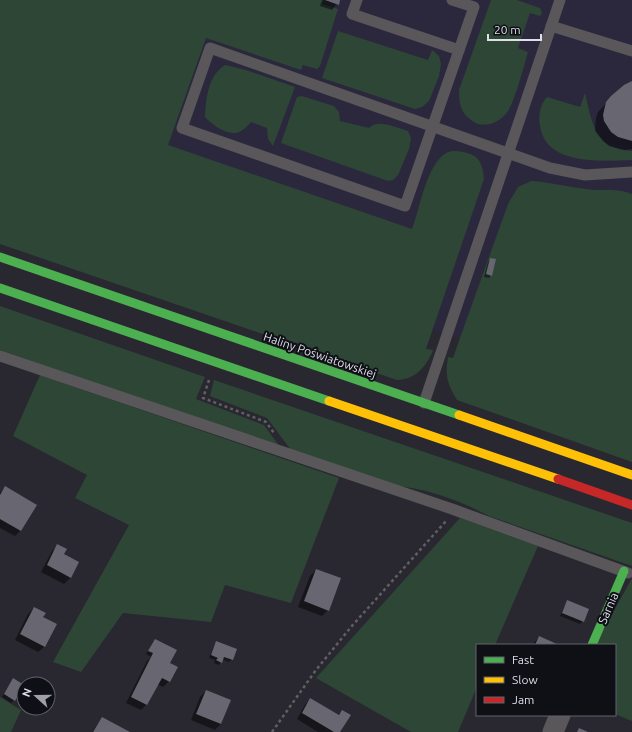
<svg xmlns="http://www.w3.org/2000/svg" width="632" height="732" font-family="Ubuntu,sans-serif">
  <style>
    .built { fill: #2b283d }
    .green { fill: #2d4635 }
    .shadow { fill: #0007 }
    .building { fill: #686771 }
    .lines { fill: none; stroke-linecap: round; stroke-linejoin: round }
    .path { stroke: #615f62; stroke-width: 2.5; stroke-dasharray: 3 3; stroke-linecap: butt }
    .lane { stroke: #595759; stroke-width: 11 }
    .street { stroke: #595759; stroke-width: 21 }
    .fast { stroke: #4caf50; stroke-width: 9 }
    .slow { stroke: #ffc107; stroke-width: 9 }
    .jam { stroke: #c62828; stroke-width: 9 }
    .labels { text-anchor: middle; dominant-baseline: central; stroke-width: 4; stroke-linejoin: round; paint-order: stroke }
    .street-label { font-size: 12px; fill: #dfdeea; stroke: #0f0f16 }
  </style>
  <rect width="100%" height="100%" fill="#292831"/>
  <path class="built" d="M 315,0 L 632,0 L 632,425 L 497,351 L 397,317 L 116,240 L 198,18 Z"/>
  <g class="green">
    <path d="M 0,0 L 324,0 L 322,4 L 338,9 L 320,66 L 317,69 L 303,65 L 301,70 L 206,38 L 168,145 L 412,229 C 420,209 426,165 446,153 C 452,150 460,151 467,153 C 480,156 483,166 484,179 L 426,349 L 433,350 C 427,366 415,380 397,380 L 0,244 Z"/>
    <path d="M 491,0 L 517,0 L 540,8 L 542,13 L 540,16 L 530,13 L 518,48 L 528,52 C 524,66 515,100 508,111 C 500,123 483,130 471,120 C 460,112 459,102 459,90 Z"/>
    <path d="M 338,31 L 428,60 L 432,50 L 439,56 L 441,64 L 439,76 L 429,101 L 422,107 L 415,109 L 322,78 Z"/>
    <path d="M 225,65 L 246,70 L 295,87 L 273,146 L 268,139 L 267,128 L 251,122 C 248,125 245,129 241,131 C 230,138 212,125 205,117 C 206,98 208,76 225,65 Z"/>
    <path d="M 585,93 C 592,123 595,149 632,151 L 632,160 C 602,161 546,166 540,126 C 538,115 540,105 547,97 L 580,107 Z"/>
    <path d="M 302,96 L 334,106 L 339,112 L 340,121 L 369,128 C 378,118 397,128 408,131 L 411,138 L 409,149 L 398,175 L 393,180 L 388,181 L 281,143 L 297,97 Z"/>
    <path d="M 531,181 C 550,182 568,187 586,189 C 604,192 614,187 632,194 L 632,462 L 457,400 C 447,383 445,376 448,357 L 453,358 L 460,338 L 508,204 L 518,187 Z"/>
    <path d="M 0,306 L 205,377 L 196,399 L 264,425 L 280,447 L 0,350 Z"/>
    <path d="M 40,375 L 339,478 L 291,603 L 225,585 L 211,622 L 123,613 L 81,672 L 53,662 L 129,525 L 75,498 L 87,475 L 13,436 Z"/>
    <path d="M 214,380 L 632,523 L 632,566 L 489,516 C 461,501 426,488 395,486 L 291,450 L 267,418 L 210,396 Z"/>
    <path d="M 460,518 L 538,546 L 495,645 L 477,645 L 477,687 L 458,732 L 411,732 L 316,678 Z"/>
    <path d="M 632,578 L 632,721 L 615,714 L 615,645 L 595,645 Z"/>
    <path d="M 0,697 L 21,710 L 11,732 L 0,732 Z"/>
  </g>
  <g class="shadow">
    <path d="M 322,0 L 339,0 L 332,10 L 320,6 Z"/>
    <path d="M 632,82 L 632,149 L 625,150 L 609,146 L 603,141 L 595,131 L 596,118 L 598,112 L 612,97 Z"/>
    <path d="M 490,259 L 491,275 L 489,278 L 484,277 L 488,262 Z"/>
    <path d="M 5,487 L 21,530 L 15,536 L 0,528 L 0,493 Z"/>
    <path d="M 58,545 L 63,555 L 78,562 L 70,578 L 64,584 L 41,572 L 52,551 Z"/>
    <path d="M 316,570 L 328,610 L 322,616 L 298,607 L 310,576 Z"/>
    <path d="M 567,601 L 583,621 L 580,624 L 560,616 Z"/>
    <path d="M 34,608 L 42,618 L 55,625 L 44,647 L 38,652 L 15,640 L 28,614 Z"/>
    <path d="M 539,637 L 556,645 L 532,645 Z"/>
    <path d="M 155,640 L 170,662 L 169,681 L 163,687 L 157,684 L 147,704 L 141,710 L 126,703 L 147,661 L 151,657 L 146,654 Z"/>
    <path d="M 216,642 L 232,659 L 229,662 L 222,659 L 219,665 L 214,663 L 215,660 L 209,658 Z"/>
    <path d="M 13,679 L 14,700 L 11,703 L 2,697 Z"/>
    <path d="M 206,691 L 230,701 L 221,724 L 215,730 L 191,720 L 200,697 Z"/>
    <path d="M 310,699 L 338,715 L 342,711 L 339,732 L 318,732 L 297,719 L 305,705 Z"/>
    <path d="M 102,718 L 128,732 L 92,732 Z"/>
  </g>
  <g class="building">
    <path d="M 325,0 L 340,0 L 339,5 Z"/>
    <path d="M 632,81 L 632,141 L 618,137 L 611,132 L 604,121 L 603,115 L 606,102 L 611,96 L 624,85 Z"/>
    <path d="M 490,258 L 496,259 L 492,276 L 486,274 Z"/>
    <path d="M 5,486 L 37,505 L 21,531 L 0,519 L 0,495 Z"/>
    <path d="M 57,544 L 67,549 L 64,554 L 79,562 L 71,578 L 47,565 Z"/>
    <path d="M 316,569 L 341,578 L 329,611 L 304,601 Z"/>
    <path d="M 567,600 L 589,609 L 584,622 L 562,613 Z"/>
    <path d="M 34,607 L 46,613 L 43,617 L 57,624 L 45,647 L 20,634 Z"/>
    <path d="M 539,636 L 559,645 L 535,645 Z"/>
    <path d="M 155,639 L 177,650 L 170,663 L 178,667 L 170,682 L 162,678 L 147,705 L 131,697 L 153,653 L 148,651 Z"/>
    <path d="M 216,641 L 237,649 L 233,660 L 224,657 L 222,663 L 216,660 L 218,658 L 211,655 Z"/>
    <path d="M 13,678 L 24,685 L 15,701 L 4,694 Z"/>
    <path d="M 206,690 L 231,700 L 221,724 L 196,714 Z"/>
    <path d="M 310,698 L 339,715 L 342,710 L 351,715 L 340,732 L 334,732 L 302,713 Z"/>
    <path d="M 102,717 L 130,732 L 93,732 Z"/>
    <path d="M 579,728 L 588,732 L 577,732 Z"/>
  </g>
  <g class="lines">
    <g class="path">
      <path d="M 209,380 L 203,398 L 266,422 L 274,433"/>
      <path d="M 272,732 L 316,670 L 351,627 L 446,521"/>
    </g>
    <g class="lane">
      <path d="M 357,0 L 352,14 L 459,50"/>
      <path d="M 452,0 L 474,7 C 451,74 428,140 405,206 L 182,128 L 210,48 L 550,168 L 585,175 L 632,172"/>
      <path d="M 551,26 L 632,51"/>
      <path d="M 0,356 L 452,509 L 628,573"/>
      <path d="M 424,403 L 560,0"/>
    </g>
    <path class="street" d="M 553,732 L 560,715"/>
    <g class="fast">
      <path d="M 0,257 L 459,415"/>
      <path d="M 0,288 L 329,401"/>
      <path d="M 592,645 L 624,571"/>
    </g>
    <g class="slow">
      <path d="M 329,401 L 558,479"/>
      <path d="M 459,415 L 632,475"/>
    </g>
    <path class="jam" d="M 558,479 L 632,505"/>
  </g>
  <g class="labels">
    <g class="street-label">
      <text transform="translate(320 355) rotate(19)">Haliny Poświatowskiej</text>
      <text transform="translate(608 608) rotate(-66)">Sarnia</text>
    </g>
  </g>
  <rect x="476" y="644" width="140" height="72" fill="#0f0f16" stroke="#62626b"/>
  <rect x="484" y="657" width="20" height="6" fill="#4caf50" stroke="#62626b"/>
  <text x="512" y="664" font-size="12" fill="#dfdeea">Fast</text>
  <rect x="484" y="677" width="20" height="6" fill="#ffc107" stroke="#62626b"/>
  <text x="512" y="684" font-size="12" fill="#dfdeea">Slow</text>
  <rect x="484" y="697" width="20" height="6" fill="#c62828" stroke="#62626b"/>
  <text x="512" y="704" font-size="12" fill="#dfdeea">Jam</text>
  <g transform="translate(36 696) rotate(291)"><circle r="19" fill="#0f0f16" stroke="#62626b"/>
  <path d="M0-3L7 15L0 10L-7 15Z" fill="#9f9ea9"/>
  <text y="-6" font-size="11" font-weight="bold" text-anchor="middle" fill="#dfdeea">N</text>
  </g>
  <path d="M488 34v6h53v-6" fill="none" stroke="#dfdeea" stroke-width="2"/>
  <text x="494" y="34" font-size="12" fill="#dfdeea" stroke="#0f0f16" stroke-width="3" paint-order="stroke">20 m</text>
</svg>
